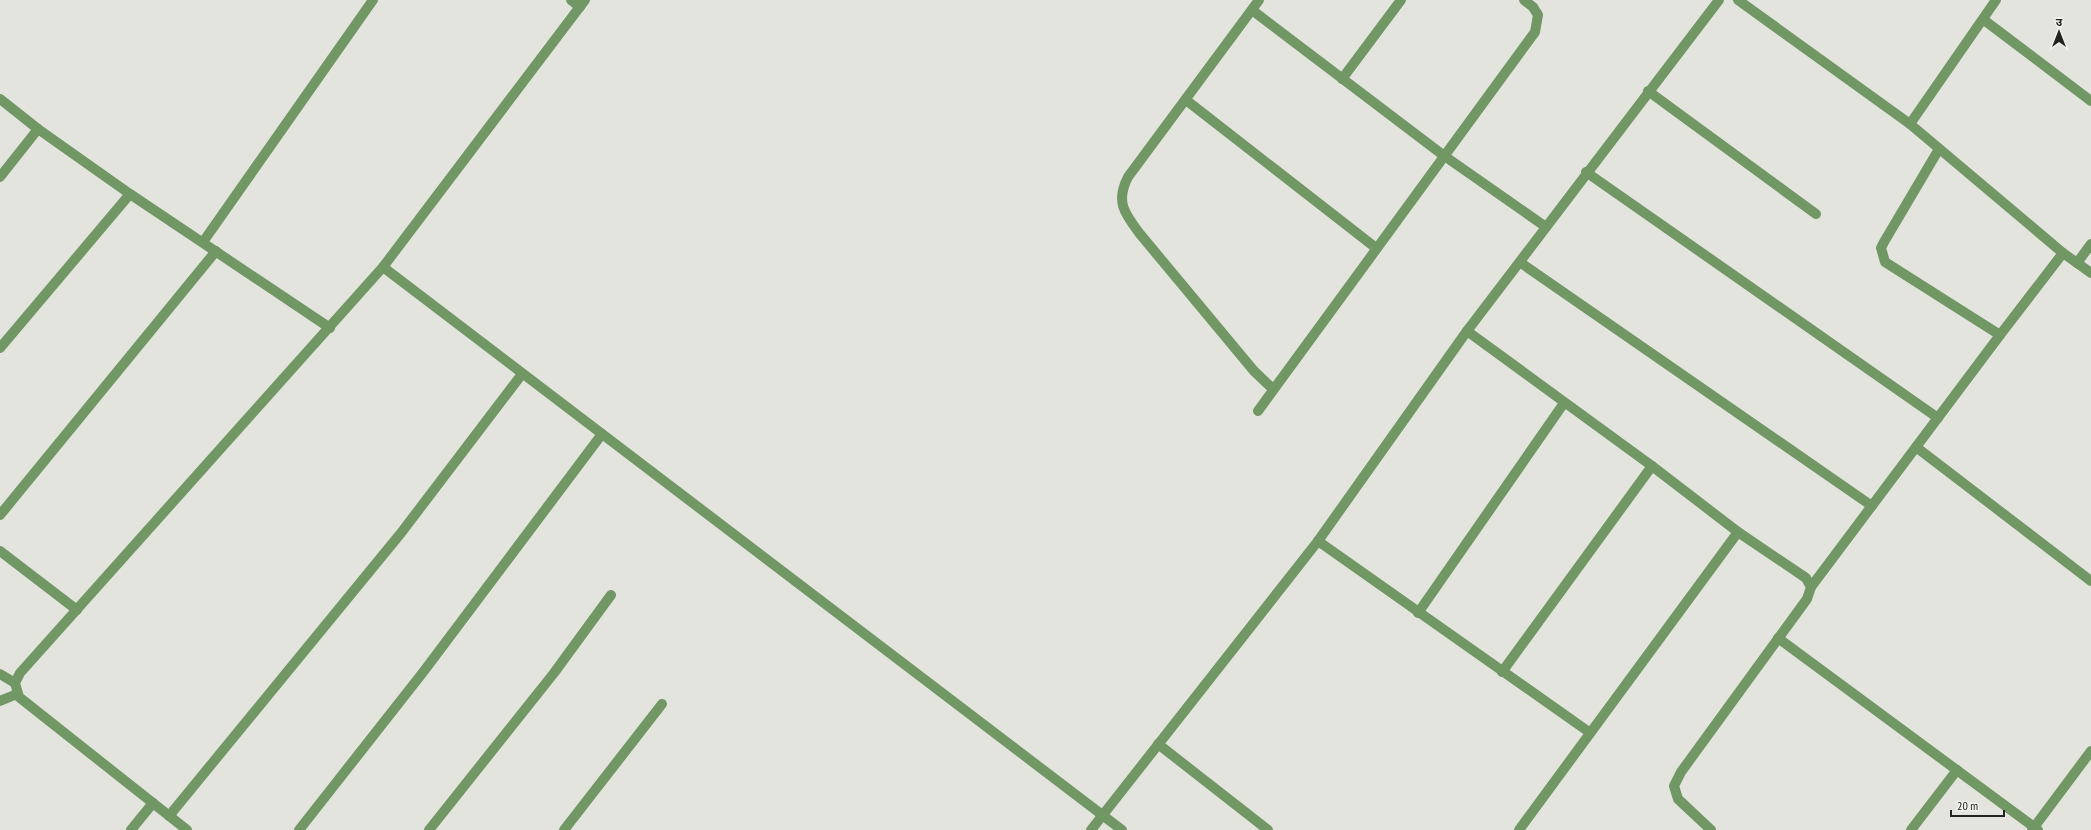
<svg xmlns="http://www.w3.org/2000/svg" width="2091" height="830" font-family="'PT Sans Narrow','Noto Sans Devanagari',sans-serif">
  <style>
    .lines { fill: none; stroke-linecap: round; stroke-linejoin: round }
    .minor { stroke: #719765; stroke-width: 10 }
  </style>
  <rect width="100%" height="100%" fill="#e4e4de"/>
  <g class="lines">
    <g class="minor">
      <path d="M 571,0 L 580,7"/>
      <path d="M 1259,0 L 1128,177 C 1115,202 1125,214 1140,234 L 1254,371 L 1273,389"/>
      <path d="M 1738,0 L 1910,124 L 2063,253 L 2091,273"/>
      <path d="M 1252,10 L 1443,155 L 1546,227"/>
      <path d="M 1984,20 L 2091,101"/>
      <path d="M 1342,79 L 1401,0"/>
      <path d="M 1648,91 L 1816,214"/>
      <path d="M 0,99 L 38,129 L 130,194 L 330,328"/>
      <path d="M 1186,100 L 1376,248"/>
      <path d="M 1910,124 L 1996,0"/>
      <path d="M 1939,149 L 1884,242 L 1881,248 L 1885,262 L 2000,335 L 2063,253"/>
      <path d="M 1586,172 L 1938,418"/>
      <path d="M 0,177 L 38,129"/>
      <path d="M 203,242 L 373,0"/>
      <path d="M 1521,263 L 1872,506"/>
      <path d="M 2077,263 L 2091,244"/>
      <path d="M 383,267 L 1122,830"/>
      <path d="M 1467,331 L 1652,466 L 1738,532 L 1519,830"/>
      <path d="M 0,348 L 130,194"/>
      <path d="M 1258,411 L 1535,32 L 1538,15 L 1533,7 L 1524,0"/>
      <path d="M 1916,447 L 2091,581"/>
      <path d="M 0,515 L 216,251"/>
      <path d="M 1318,541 L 1589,732"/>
      <path d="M 0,551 L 77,610"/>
      <path d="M 1811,587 L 2000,335"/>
      <path d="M 1418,613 L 1564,403"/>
      <path d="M 1778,638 L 2038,830"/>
      <path d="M 1502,672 L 1652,466"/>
      <path d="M 0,674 L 15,683"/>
      <path d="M 0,701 L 17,694"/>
      <path d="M 1158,744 L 1268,830"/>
      <path d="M 169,816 L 401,533 L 522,374"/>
      <path d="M 131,830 L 153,803"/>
      <path d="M 187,830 L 19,697 L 15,683 L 20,673 L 383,267 L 585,0"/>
      <path d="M 299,830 L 424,671 L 602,434"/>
      <path d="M 429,830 L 554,673 L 611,595"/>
      <path d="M 564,830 L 662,704"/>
      <path d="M 1091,830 L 1318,541 L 1467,331 L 1719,0"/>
      <path d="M 1711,830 L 1678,799 L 1674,786 L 1681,772 L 1807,599 L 1811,587 L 1806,578 L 1738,532"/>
      <path d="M 1911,830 L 1957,770"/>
      <path d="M 2032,830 L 2091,751"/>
    </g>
  </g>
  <g transform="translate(2059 32)" stroke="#f1f1eb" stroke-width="3" paint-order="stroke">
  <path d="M0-3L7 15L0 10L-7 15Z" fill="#222220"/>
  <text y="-6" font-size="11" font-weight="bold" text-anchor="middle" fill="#222220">उ</text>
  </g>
  <path d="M1951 810v6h53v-6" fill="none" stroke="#222220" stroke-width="2"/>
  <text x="1957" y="810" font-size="12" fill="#222220" stroke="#f1f1eb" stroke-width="3" paint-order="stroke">20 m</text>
</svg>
